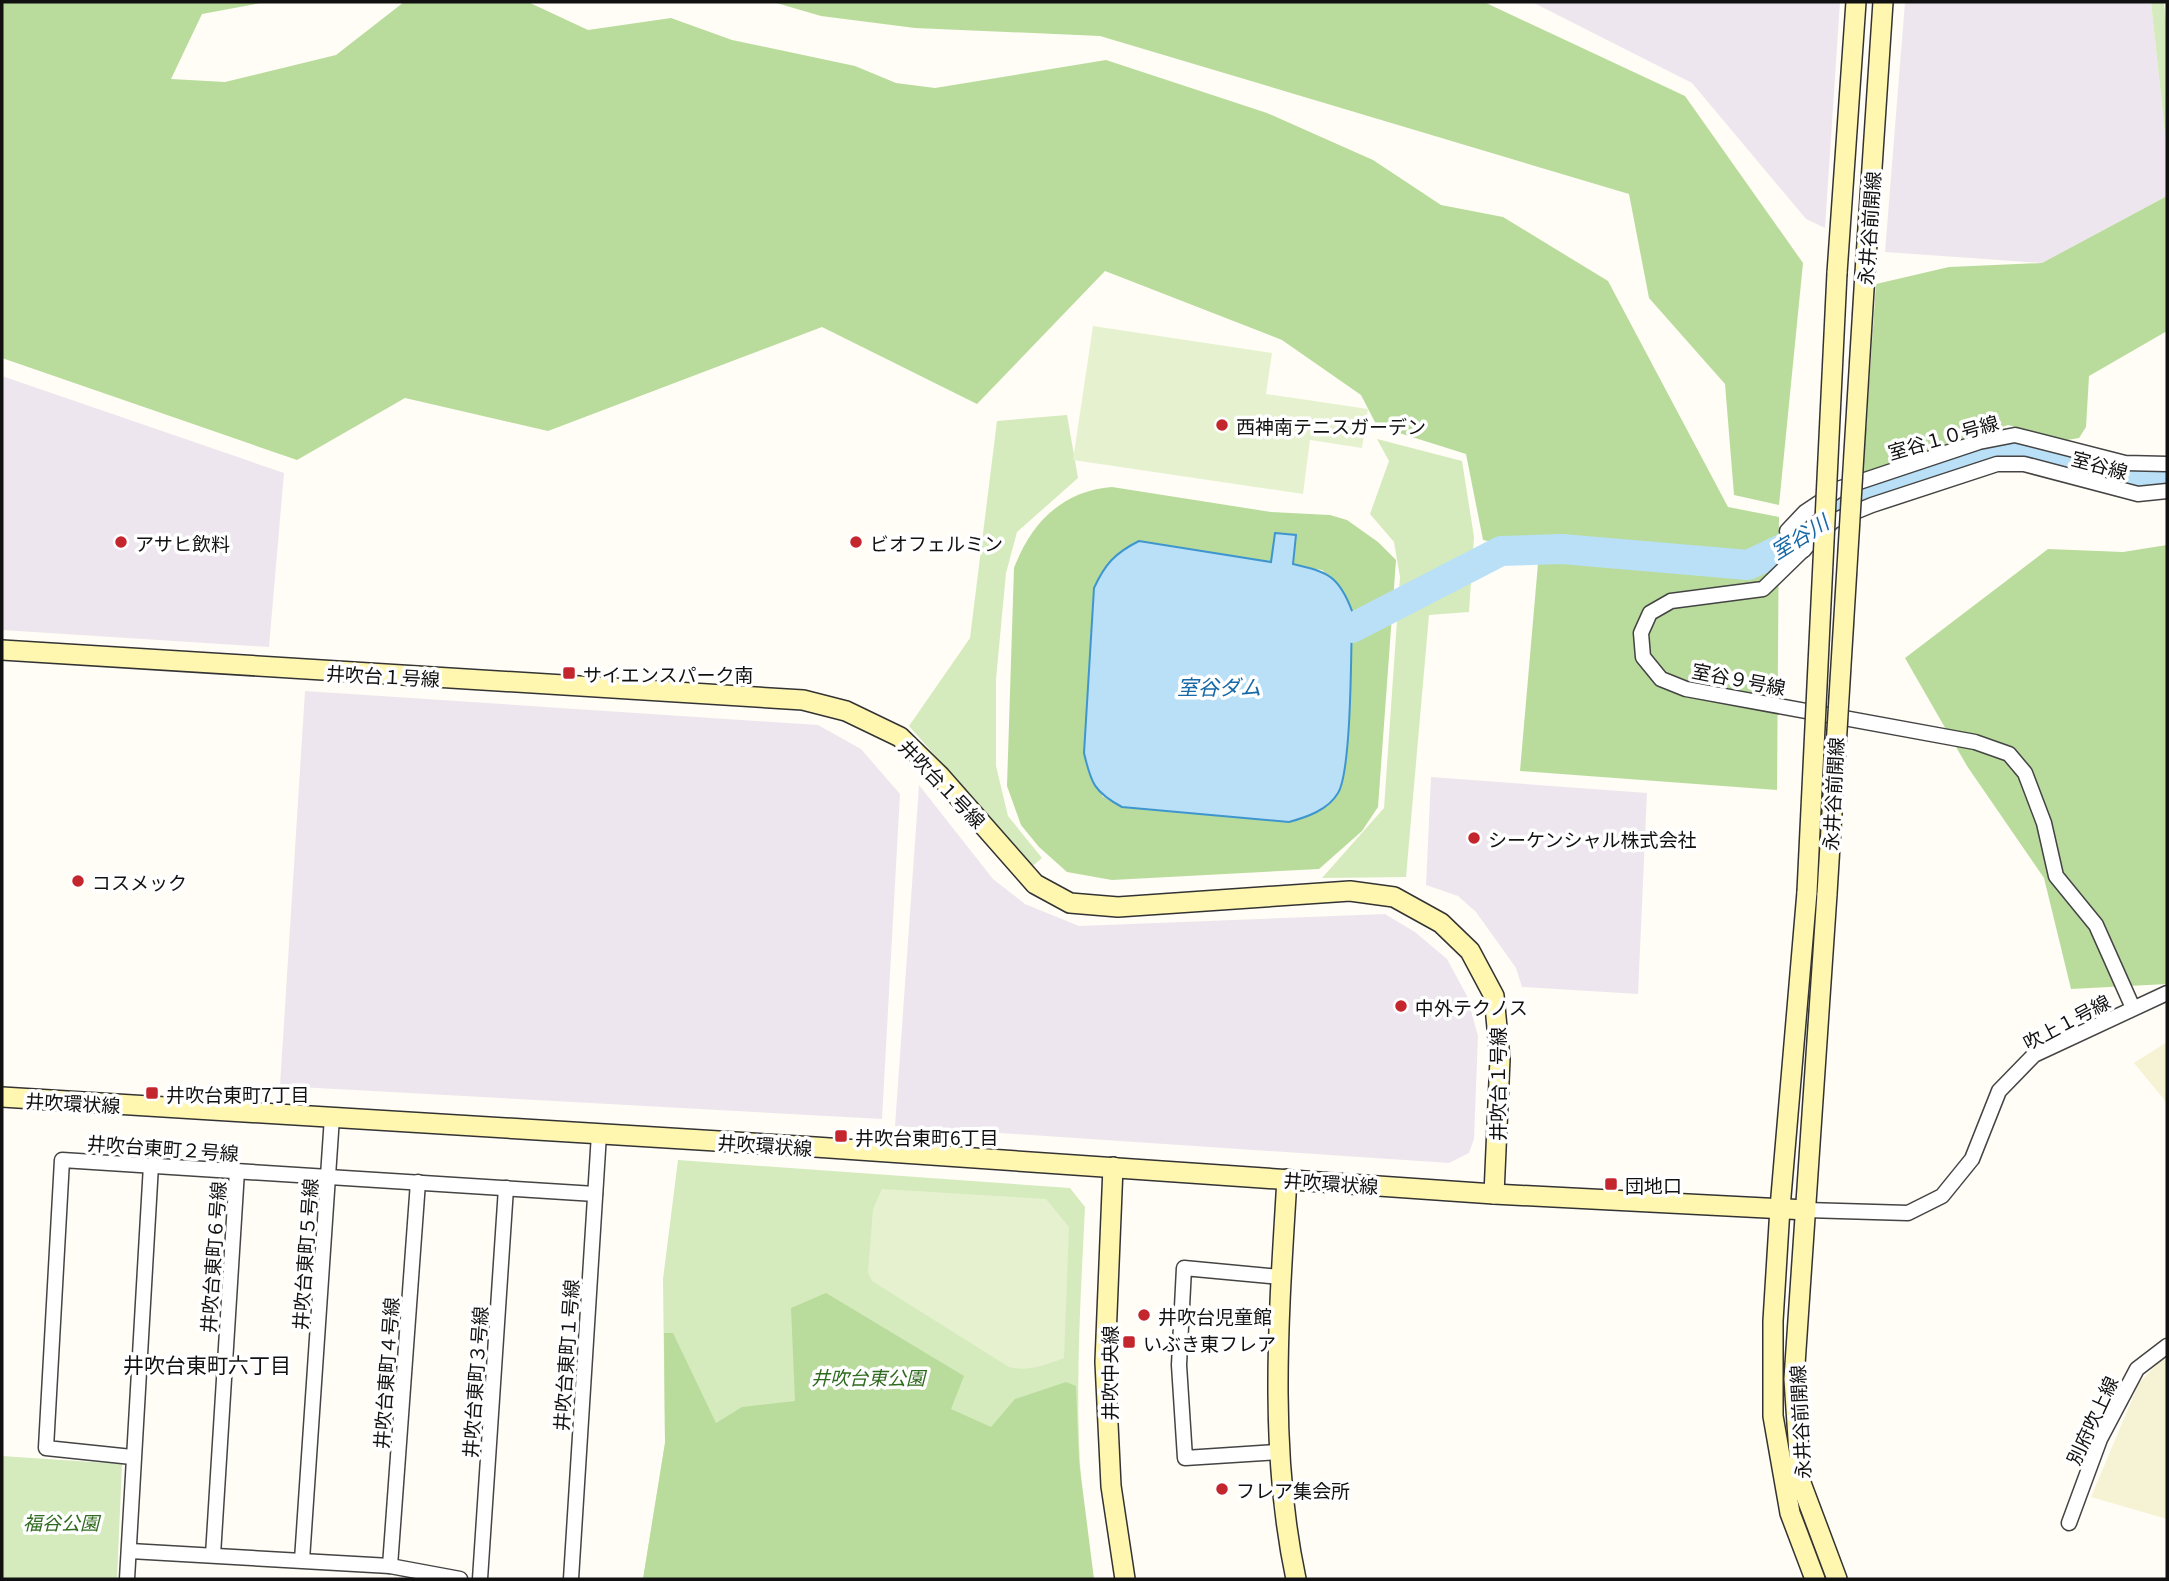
<svg xmlns="http://www.w3.org/2000/svg" width="2169" height="1581" font-family="Georgia,'Noto Sans JP',serif">
  <style>
    .industrial { fill: #eee6ef }
    .farmland { fill: #f6f3d4 }
    .green { fill: #d5ebbd }
    .forest { fill: #b9dc9c; fill-rule: evenodd }
    .pitch { fill: #e6f2cf }
    .water { fill: #b9e0f7; stroke: #3f96cf; stroke-width: 2 }
    .lines { fill: none; stroke-linecap: round; stroke-linejoin: round }
    .river { stroke: #b9e0f7; stroke-width: 30 }
    .street-casing { stroke: #444; stroke-width: 17 }
    .secondary-casing { stroke: #333; stroke-width: 22 }
    .street { stroke: #fff; stroke-width: 14 }
    .secondary { stroke: #fff6b0; stroke-width: 19 }
    .secondary-bridge-casing { stroke: #333; stroke-width: 22; stroke-linecap: butt }
    .secondary-bridge { stroke: #fff6b0; stroke-width: 19 }
    .poi-dot { fill: #c4262e; stroke: #fff; stroke-width: 2.5 }
    .labels { text-anchor: middle; dominant-baseline: central; stroke-width: 7; stroke-linejoin: round; paint-order: stroke }
    .street-label { font-size: 19px; fill: #111; stroke: #fff }
    .poi-label { font-size: 19px; fill: #111; stroke: #fff; text-anchor: start }
    .park-label { font-size: 19px; font-style: italic; fill: #2f6b1f; stroke: #fff }
    .water-label { font-size: 21px; font-style: italic; fill: #1768a6; stroke: #fff }
    .neighbourhood-label { font-size: 21px; fill: #111; stroke: #fff }
  </style>
  <rect width="100%" height="100%" fill="#fffdf5"/>
  <g class="industrial">
    <path d="M 1532,2 L 1840,2 L 1825,228 L 1806,219 L 1692,83 Z"/>
    <path d="M 1905,2 L 2151,2 L 2167,152 L 2167,196 L 2042,263 L 1885,252 Z"/>
    <path d="M 2,376 L 284,473 L 269,647 L 2,630 Z"/>
    <path d="M 305,691 L 818,725 L 861,749 L 900,794 L 882,1119 L 280,1086 Z"/>
    <path d="M 1431,777 L 1647,793 L 1638,994 L 1522,987 L 1516,968 L 1476,912 L 1458,896 L 1426,885 Z"/>
    <path d="M 919,785 L 993,879 L 1025,904 L 1079,926 L 1385,914 L 1415,932 L 1447,959 L 1467,996 L 1478,1036 L 1474,1139 L 1469,1153 L 1449,1163 L 895,1126 Z"/>
  </g>
  <g class="farmland">
    <path d="M 2167,1042 L 2167,1103 L 2134,1063 Z"/>
    <path d="M 2167,1354 L 2167,1519 L 2091,1497 L 2139,1383 Z"/>
  </g>
  <g class="green">
    <path d="M 2151,2 L 2164,2 L 2167,32 L 2167,152 Z"/>
    <path d="M 1067,415 L 1078,478 L 1017,532 L 1006,573 L 996,679 L 996,766 L 1008,816 L 1042,858 L 1029,869 L 975,801 L 909,726 L 970,638 L 997,421 Z"/>
    <path d="M 1377,439 L 1462,461 L 1474,537 L 1469,612 L 1429,615 L 1406,877 L 1322,878 L 1384,808 L 1400,577 L 1394,542 L 1370,514 L 1389,461 Z"/>
    <path d="M 678,1160 L 1070,1188 L 1085,1207 C 1079,1332 1070,1456 1094,1579 L 643,1579 L 665,1443 L 663,1279 Z"/>
    <path d="M 2,1456 L 122,1464 L 117,1579 L 2,1579 Z"/>
  </g>
  <g class="forest">
    <path d="M 2,2 L 266,2 L 202,14 L 171,79 L 225,82 L 336,55 L 404,2 L 528,2 L 588,30 L 671,18 L 732,40 L 855,66 L 896,83 L 935,88 L 1106,60 L 1267,113 L 1373,160 L 1441,205 L 1503,217 L 1608,281 L 1728,507 L 1779,517 L 1777,790 L 1520,771 L 1539,552 L 1483,540 L 1466,454 L 1377,426 L 1361,395 L 1282,340 L 1105,271 L 977,404 L 822,327 L 548,431 L 405,398 L 297,460 L 2,358 Z"/>
    <path d="M 773,2 L 1484,2 L 1685,96 L 1803,263 L 1779,505 L 1734,495 L 1725,384 L 1649,298 L 1629,194 L 1100,36 L 915,28 L 821,16 Z"/>
    <path d="M 2167,196 L 2167,331 L 2089,376 L 2086,427 L 2079,438 L 2067,440 L 2008,425 L 1863,474 L 1876,284 L 1949,267 L 2042,263 Z"/>
    <path d="M 1112,487 L 1271,512 L 1330,515 L 1347,520 L 1378,542 L 1396,560 L 1378,807 L 1362,831 L 1319,869 L 1112,880 L 1067,872 L 1039,847 L 1021,825 L 1007,786 L 1014,568 C 1031,523 1062,491 1112,487 ZM 1138,541 L 1322,570 L 1335,581 L 1289,822 L 1122,807 L 1102,796 Z"/>
    <path d="M 2167,545 L 2167,984 L 2071,989 L 2044,878 L 1967,766 L 1905,658 L 2048,549 L 2123,552 Z"/>
    <path d="M 826,1293 L 964,1376 L 951,1409 L 991,1427 L 1015,1399 L 1066,1382 L 1076,1386 L 1079,1461 L 1094,1579 L 643,1579 L 665,1443 L 664,1333 L 673,1333 L 716,1423 L 742,1407 L 795,1401 L 791,1308 Z"/>
  </g>
  <g class="pitch">
    <path d="M 1093,326 L 1272,353 L 1266,394 L 1368,409 L 1362,448 L 1310,440 L 1303,494 L 1073,460 Z"/>
    <path d="M 882,1189 L 1046,1199 L 1069,1227 L 1064,1358 C 1045,1365 1028,1372 1009,1367 L 872,1281 L 868,1272 L 873,1209 Z"/>
  </g>
  <path class="water" d="M 1275,533 L 1296,535 L 1293,564 C 1328,572 1339,576 1352,611 C 1351,644 1352,770 1338,793 C 1328,810 1307,817 1289,822 L 1122,807 C 1094,792 1091,783 1084,753 L 1094,588 C 1105,564 1115,553 1139,541 L 1271,562 Z"/>
  <g class="lines">
    <path class="river" d="M 1352,628 L 1501,551 L 1562,549 L 1748,565 L 1786,547 L 1806,528 L 1897,483 L 1948,464 L 2017,448 L 2114,473 L 2167,477"/>
    <g class="street-casing">
      <g id="street">
        <path d="M 1804,550 L 1787,531 L 1805,512 L 1841,488 L 1979,442 L 2015,435 L 2125,463 L 2167,464"/>
        <path d="M 2133,1008 L 2096,925 L 2056,876 L 2044,823 L 2025,773 L 2009,754 L 1975,742 L 1686,689 L 1661,679 L 1643,657 L 1641,633 L 1650,613 L 1671,601 L 1763,589 L 1833,521 L 1872,505 L 1997,464 L 2024,464 L 2138,494 L 2167,491"/>
        <path d="M 1806,1210 L 1908,1213 L 1942,1196 L 1972,1159 L 1999,1091 L 2034,1055 L 2167,993"/>
        <path d="M 1278,1452 L 1185,1458 L 1179,1365 L 1184,1268 L 1281,1277"/>
        <path d="M 132,1457 L 46,1448 L 62,1160 L 595,1194"/>
        <path d="M 2069,1523 L 2100,1439 L 2137,1369 L 2167,1346"/>
        <path d="M 130,1551 L 390,1566 L 460,1579"/>
        <path d="M 213,1555 L 237,1171"/>
        <path d="M 302,1560 L 332,1117"/>
        <path d="M 390,1566 L 418,1182"/>
        <path d="M 127,1579 L 151,1165"/>
        <path d="M 480,1579 L 506,1188"/>
        <path d="M 571,1579 L 599,1134"/>
      </g>
    </g>
    <g class="secondary-casing">
      <g id="secondary">
        <path d="M 1837,273 L 1856,2"/>
        <path d="M 1865,273 L 1883,2"/>
        <path d="M 2,650 L 803,700 L 846,711 L 900,737 L 940,776 L 1035,884 L 1070,903 L 1118,907 L 1350,891 L 1394,897 L 1441,923 L 1470,951 L 1494,996 L 1500,1059 L 1494,1194"/>
        <path d="M 1807,892 L 1780,1208 L 1773,1321 L 1773,1416 L 1790,1513 L 1815,1579"/>
        <path d="M 1827,894 L 1794,1379 L 1801,1483 L 1837,1579"/>
        <path d="M 2,1097 L 815,1147 L 1494,1194 L 1806,1210"/>
        <path d="M 1113,1167 L 1105,1362 L 1111,1486 L 1125,1579"/>
        <path d="M 1287,1179 C 1279,1312 1268,1448 1296,1579"/>
      </g>
    </g>
    <use href="#street" class="street"/>
    <use href="#secondary" class="secondary"/>
    <g class="secondary-bridge-casing">
      <g id="secondary-bridge">
        <path d="M 1807,892 L 1837,273"/>
        <path d="M 1827,894 L 1865,273"/>
      </g>
    </g>
    <use href="#secondary-bridge" class="secondary-bridge"/>
  </g>
  <g class="poi-dot">
    <circle cx="1222" cy="425" r="7"/>
    <circle cx="121" cy="542" r="7"/>
    <circle cx="856" cy="542" r="7"/>
    <rect x="562" y="666" width="14" height="14" rx="3.5"/>
    <circle cx="1474" cy="838" r="7"/>
    <circle cx="78" cy="881" r="7"/>
    <circle cx="1401" cy="1006" r="7"/>
    <rect x="145" y="1086" width="14" height="14" rx="3.5"/>
    <rect x="834" y="1129" width="14" height="14" rx="3.5"/>
    <rect x="1604" y="1177" width="14" height="14" rx="3.5"/>
    <circle cx="1144" cy="1315" r="7"/>
    <rect x="1122" y="1335" width="14" height="14" rx="3.5"/>
    <circle cx="1222" cy="1489" r="7"/>
  </g>
  <g class="labels">
    <g class="street-label">
      <text transform="translate(1868 228) rotate(-86)">永井谷前開線</text>
      <text transform="translate(1943 436) rotate(-16)">室谷１０号線</text>
      <text transform="translate(2100 464) rotate(15)">室谷線</text>
      <text transform="translate(383 675) rotate(3)">井吹台１号線</text>
      <text transform="translate(1739 678) rotate(11)">室谷９号線</text>
      <text transform="translate(943 783) rotate(46)">井吹台１号線</text>
      <text transform="translate(1832 794) rotate(-87)">永井谷前開線</text>
      <text transform="translate(2066 1021) rotate(-28)">吹上１号線</text>
      <text transform="translate(1496 1084) rotate(-90)">井吹台１号線</text>
      <text transform="translate(73 1102) rotate(3)">井吹環状線</text>
      <text transform="translate(765 1144) rotate(4)">井吹環状線</text>
      <text transform="translate(163 1147) rotate(4)">井吹台東町２号線</text>
      <text transform="translate(1331 1182) rotate(4)">井吹環状線</text>
      <text transform="translate(304 1254) rotate(-86)">井吹台東町５号線</text>
      <text transform="translate(212 1257) rotate(-86)">井吹台東町６号線</text>
      <text transform="translate(565 1355) rotate(-86)">井吹台東町１号線</text>
      <text transform="translate(385 1373) rotate(-86)">井吹台東町４号線</text>
      <text transform="translate(1108 1373) rotate(-90)">井吹中央線</text>
      <text transform="translate(474 1382) rotate(-86)">井吹台東町３号線</text>
      <text transform="translate(2091 1420) rotate(-65)">別府吹上線</text>
      <text transform="translate(1799 1422) rotate(-93)">永井谷前開線</text>
    </g>
    <g class="poi-label">
      <text x="1236" y="425">西神南テニスガーデン</text>
      <text x="135" y="542">アサヒ飲料</text>
      <text x="870" y="542">ビオフェルミン</text>
      <text x="583" y="673">サイエンスパーク南</text>
      <text x="1488" y="838">シーケンシャル株式会社</text>
      <text x="92" y="881">コスメック</text>
      <text x="1415" y="1006">中外テクノス</text>
      <text x="166" y="1093">井吹台東町7丁目</text>
      <text x="855" y="1136">井吹台東町6丁目</text>
      <text x="1625" y="1184">団地口</text>
      <text x="1158" y="1315">井吹台児童館</text>
      <text x="1143" y="1342">いぶき東フレア</text>
      <text x="1236" y="1489">フレア集会所</text>
    </g>
    <g class="park-label">
      <text x="868" y="1376">井吹台東公園</text>
      <text x="61" y="1521">福谷公園</text>
    </g>
    <g class="water-label">
      <text transform="translate(1799 536) rotate(-32)">室谷川</text>
      <text x="1219" y="686">室谷ダム</text>
    </g>
    <g class="neighbourhood-label">
      <text x="207" y="1364">井吹台東町六丁目</text>
    </g>
  </g>
  <rect width="2169" height="1581" fill="none" stroke="#111111" stroke-width="7"/>
</svg>
